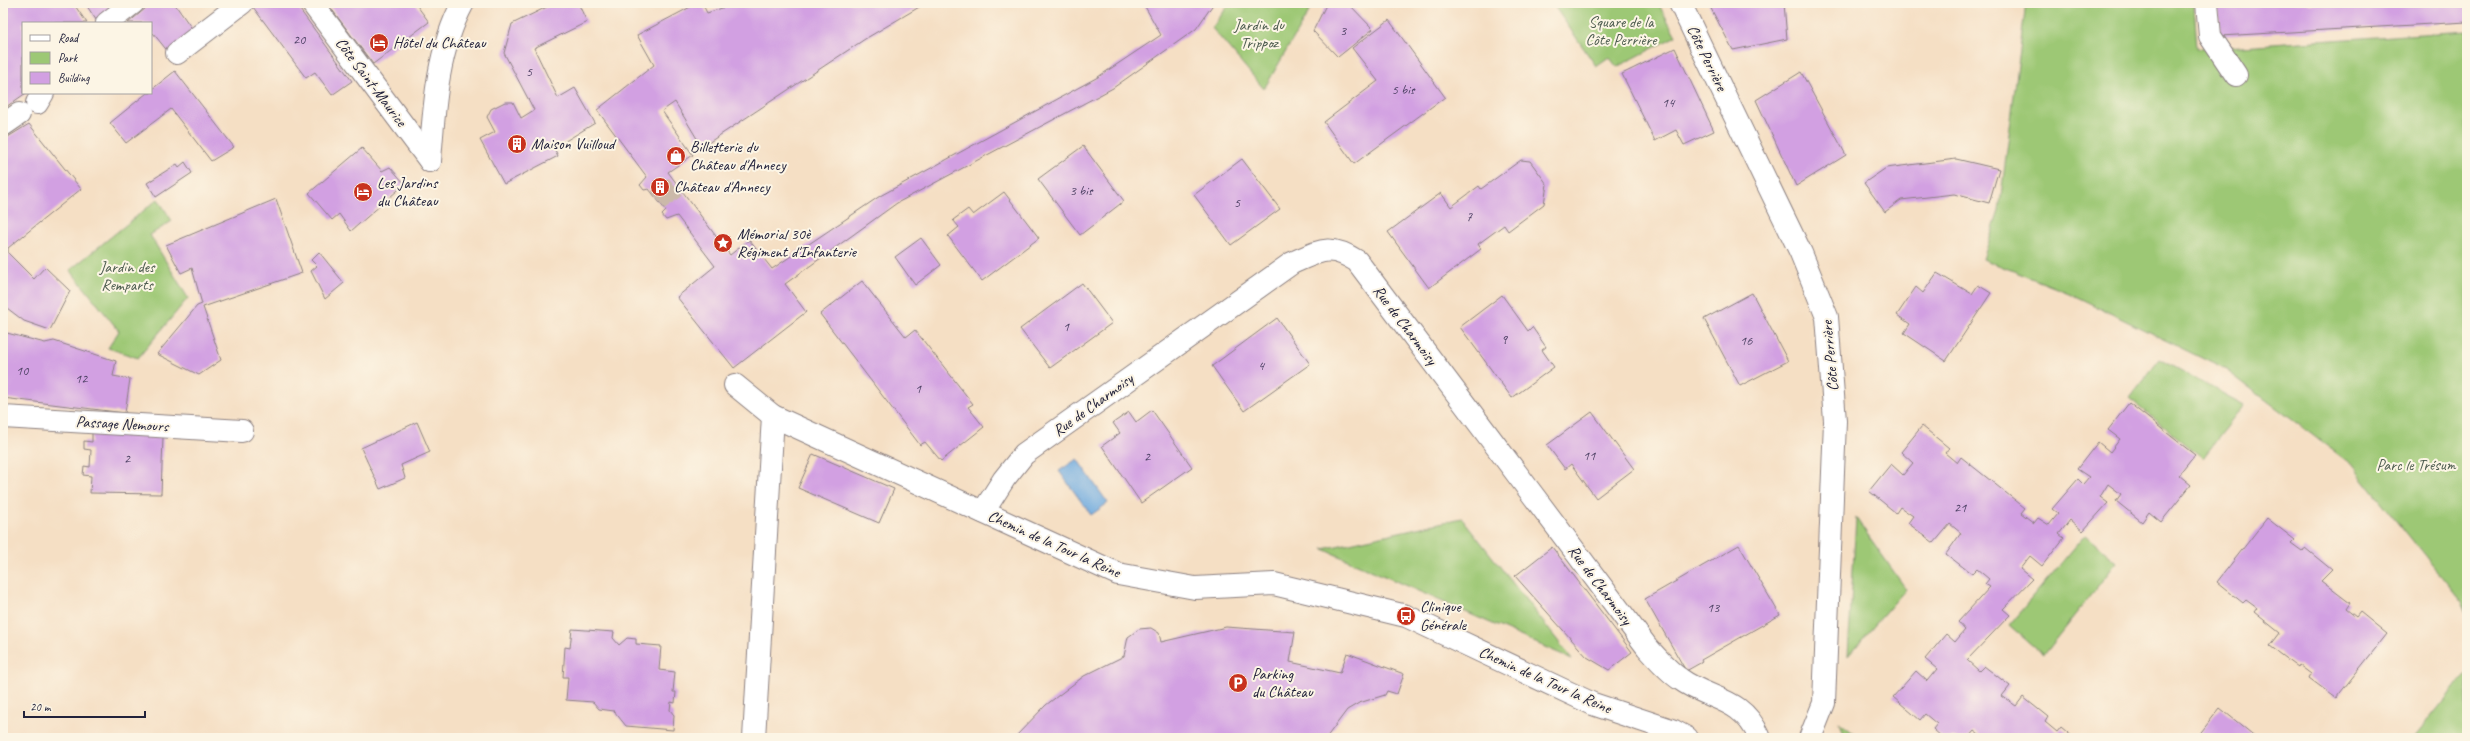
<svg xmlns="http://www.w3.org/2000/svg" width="2470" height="741" font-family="Caveat,sans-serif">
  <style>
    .green { fill: #9dc875; stroke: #607558 }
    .water { fill: #6faadf; stroke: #48668d }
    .building { fill: #d2a0e2 }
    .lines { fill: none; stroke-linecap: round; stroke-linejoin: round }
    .minor-tunnel { stroke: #cbb9a9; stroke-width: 22; stroke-dasharray: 22 11; stroke-linecap: butt }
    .minor-casing { stroke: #8c8080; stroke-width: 24 }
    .minor { stroke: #fff; stroke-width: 22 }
    .labels { text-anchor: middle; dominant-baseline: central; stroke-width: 4; stroke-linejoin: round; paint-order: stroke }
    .number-label { font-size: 14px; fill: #4e4265 }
    .park-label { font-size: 16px; fill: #4d5c4f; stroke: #fcf5e5 }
    .poi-label { font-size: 16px; fill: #22223b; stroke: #fcf5e5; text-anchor: start }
    .street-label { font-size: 16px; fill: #22223b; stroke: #fcf5e5 }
  </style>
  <rect width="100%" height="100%" fill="#fcf5e5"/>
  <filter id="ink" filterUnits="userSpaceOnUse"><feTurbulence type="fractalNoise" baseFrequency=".025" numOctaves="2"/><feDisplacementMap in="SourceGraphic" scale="8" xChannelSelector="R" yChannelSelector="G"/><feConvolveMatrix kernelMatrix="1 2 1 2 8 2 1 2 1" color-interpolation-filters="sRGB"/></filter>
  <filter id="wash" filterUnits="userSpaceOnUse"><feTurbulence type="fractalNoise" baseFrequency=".012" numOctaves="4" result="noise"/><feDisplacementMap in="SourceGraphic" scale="16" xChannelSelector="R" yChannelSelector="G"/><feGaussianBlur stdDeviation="0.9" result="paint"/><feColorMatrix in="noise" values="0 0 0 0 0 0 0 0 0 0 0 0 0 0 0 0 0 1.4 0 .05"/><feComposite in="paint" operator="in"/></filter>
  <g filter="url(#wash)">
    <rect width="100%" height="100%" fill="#f5dfc4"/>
    <g class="green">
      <path d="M 1230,3 L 1314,3 L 1264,89 L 1212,28 Z"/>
      <path d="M 1552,3 L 1658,3 L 1676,36 L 1617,67 L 1609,57 L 1596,66 Z"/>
      <path d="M 2026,3 L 2194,3 L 2197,49 L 2467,31 L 2467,614 L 2462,602 L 2351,464 L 2226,370 L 2069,293 L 1983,259 L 1999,211 Z"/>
      <path d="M 158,199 L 172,221 L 150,235 L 188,298 L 138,358 L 108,348 L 119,331 L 70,270 Z"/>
      <path d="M 2160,359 L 2244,405 L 2203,458 L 2129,398 Z"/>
      <path d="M 1462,518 L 1572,659 L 1323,549 Z"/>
      <path d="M 1856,518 L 1906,589 L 1848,656 Z"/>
      <path d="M 2085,535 L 2117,562 L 2043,655 L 2009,625 Z"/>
      <path d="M 2467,672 L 2467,738 L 2414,738 Z"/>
      <path d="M 1839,722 L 1860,738 L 1844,738 Z"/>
    </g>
    <path class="water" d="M 1077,459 L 1108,503 L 1091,515 L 1059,471 Z"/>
    <g id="blocks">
      <g class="building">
        <path d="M 8,3 L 73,3 L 87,23 L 23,23 L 23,93 L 26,93 L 3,109 L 3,6 Z"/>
        <path d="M 85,3 L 106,3 L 113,13 L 98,23 Z"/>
        <path d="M 152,3 L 174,3 L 195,33 L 169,53 L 153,33 L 151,34 L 151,23 L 128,23 Z"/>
        <path d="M 259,3 L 295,3 L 352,81 L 332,95 L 315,72 L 306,78 L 253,7 Z"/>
        <path d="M 327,3 L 415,3 L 429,22 L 373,64 Z"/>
        <path d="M 555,3 L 578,3 L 587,22 L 534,48 L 558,98 L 575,88 L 595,123 L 554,148 L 558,156 L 504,184 L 480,140 L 495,132 L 487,117 L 491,109 L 505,102 L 513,102 L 521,118 L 534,110 L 504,53 L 512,24 Z"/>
        <path d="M 698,3 L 702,3 L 707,13 L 737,3 L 926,3 L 865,39 L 702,147 L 675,102 L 662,111 L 693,155 L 668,172 L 730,255 L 749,240 L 772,269 L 880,196 L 1098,77 L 1161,35 L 1143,3 L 1214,3 L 1196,29 L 1113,88 L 897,203 L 785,284 L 806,312 L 734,368 L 677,297 L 715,266 L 677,216 L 666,220 L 662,215 L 666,211 L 649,189 L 644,190 L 640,185 L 647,177 L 597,110 L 654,65 L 637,35 Z"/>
        <path d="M 1327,3 L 1348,3 L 1373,29 L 1338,57 L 1313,31 Z"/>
        <path d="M 1708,3 L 1784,3 L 1787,39 L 1733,50 Z"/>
        <path d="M 2217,3 L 2467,3 L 2467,22 L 2220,36 Z"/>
        <path d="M 1389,20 L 1445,97 L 1354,164 L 1324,122 L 1378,81 L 1352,48 Z"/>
        <path d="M 1675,48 L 1714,131 L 1684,145 L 1676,130 L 1655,141 L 1622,74 Z"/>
        <path d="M 175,71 L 234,147 L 211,161 L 171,109 L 126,143 L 110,123 L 147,93 L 151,93 L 151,90 Z"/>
        <path d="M 1801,72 L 1846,155 L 1796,186 L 1756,100 Z"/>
        <path d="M 29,124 L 81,189 L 8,248 L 8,253 L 34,279 L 45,267 L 70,291 L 50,330 L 24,321 L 3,305 L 3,140 Z"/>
        <path d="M 1083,146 L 1124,201 L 1080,235 L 1038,179 Z"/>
        <path d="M 362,148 L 382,171 L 390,167 L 405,184 L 351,231 L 339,214 L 332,220 L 309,193 Z"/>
        <path d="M 1242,159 L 1280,209 L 1231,245 L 1194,195 Z"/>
        <path d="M 1956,159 L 1999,169 L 1989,203 L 1954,194 L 1901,200 L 1885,212 L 1864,183 L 1886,168 Z"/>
        <path d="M 1521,160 L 1530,161 L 1547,184 L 1544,204 L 1508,231 L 1504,225 L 1478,244 L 1481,249 L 1429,288 L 1388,232 L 1441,193 L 1451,207 L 1479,186 L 1481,189 Z"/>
        <path d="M 185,162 L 192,173 L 156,197 L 147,183 L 177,164 L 179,167 Z"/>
        <path d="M 1004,192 L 1039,238 L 982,281 L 948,236 L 959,227 L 953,220 L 968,209 L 973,215 Z"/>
        <path d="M 276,199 L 302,273 L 203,307 L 221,360 L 199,375 L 157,354 L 197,306 L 202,304 L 192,268 L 181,273 L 166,245 Z"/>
        <path d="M 921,238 L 941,265 L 915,285 L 895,257 Z"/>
        <path d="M 319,252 L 344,283 L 325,299 L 311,271 L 317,266 L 311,260 Z"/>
        <path d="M 1937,273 L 1972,294 L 1978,285 L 1991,293 L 1946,361 L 1904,333 L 1910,324 L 1897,315 L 1916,287 L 1923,293 Z"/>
        <path d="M 862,281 L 906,337 L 915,330 L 973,404 L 968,407 L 984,427 L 941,461 L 925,442 L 920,445 L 820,314 Z"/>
        <path d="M 1082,283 L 1112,323 L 1050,368 L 1020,329 Z"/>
        <path d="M 1752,293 L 1788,361 L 1740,386 L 1704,319 Z"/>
        <path d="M 1502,295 L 1528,331 L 1532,327 L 1546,347 L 1542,350 L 1554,367 L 1512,398 L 1460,327 Z"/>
        <path d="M 1277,318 L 1310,364 L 1244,411 L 1212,366 Z"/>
        <path d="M 3,332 L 45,343 L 54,341 L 116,361 L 113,376 L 130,379 L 125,413 L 3,398 Z"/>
        <path d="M 2129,403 L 2195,455 L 2179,475 L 2191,485 L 2161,522 L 2149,512 L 2142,522 L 2116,501 L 2121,494 L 2108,484 L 2100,497 L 2108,503 L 2083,531 L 2070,520 L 2059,534 L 2064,538 L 2042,566 L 2030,556 L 2020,569 L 2032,579 L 2003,609 L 2010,615 L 1967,660 L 1979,671 L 1984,666 L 2010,686 L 2002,696 L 2016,706 L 2023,697 L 2048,717 L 2045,722 L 2057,732 L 2061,727 L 2074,738 L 1983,738 L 1974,731 L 1968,738 L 1943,738 L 1933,729 L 1937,724 L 1925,714 L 1920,720 L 1893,697 L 1916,671 L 1927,681 L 1937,669 L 1925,659 L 1946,634 L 1955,642 L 1965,630 L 1958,622 L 1990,587 L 1985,584 L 1989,579 L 1977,569 L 1972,574 L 1946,554 L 1961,533 L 1950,524 L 1934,543 L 1908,523 L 1913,516 L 1900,507 L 1896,513 L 1869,491 L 1891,464 L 1903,475 L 1913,463 L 1901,452 L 1922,426 L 1949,448 L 1945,453 L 1957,463 L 1961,457 L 2025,508 L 2021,513 L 2034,523 L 2038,518 L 2049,525 L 2058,514 L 2052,509 L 2078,479 L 2083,484 L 2089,477 L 2077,469 L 2098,442 L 2110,452 L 2120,439 L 2108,430 Z"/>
        <path d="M 1152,410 L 1192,467 L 1141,503 L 1102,446 L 1120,433 L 1113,423 L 1129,412 L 1136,422 Z"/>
        <path d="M 1592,412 L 1634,469 L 1596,498 L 1571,464 L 1565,469 L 1547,445 Z"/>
        <path d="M 417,422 L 430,452 L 401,465 L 405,478 L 380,489 L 361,448 Z"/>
        <path d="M 92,433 L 163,437 L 161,494 L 90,493 L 91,476 L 83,475 L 84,466 L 90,467 L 91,450 L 84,449 L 84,441 L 92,442 Z"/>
        <path d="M 813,454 L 894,489 L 879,523 L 798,488 Z"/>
        <path d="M 2267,518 L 2295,540 L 2291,544 L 2302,552 L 2305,548 L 2332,570 L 2321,581 L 2350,603 L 2346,609 L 2356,617 L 2360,612 L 2387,634 L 2336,698 L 2309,678 L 2311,674 L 2299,665 L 2298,667 L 2270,646 L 2280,633 L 2254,612 L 2257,608 L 2246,600 L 2243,603 L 2217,582 Z"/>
        <path d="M 1739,545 L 1780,615 L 1701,660 L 1702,662 L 1686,671 L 1645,599 Z"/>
        <path d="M 1552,547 L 1632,652 L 1609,670 L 1587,657 L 1515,576 Z"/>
        <path d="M 1226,627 L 1295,632 L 1290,662 L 1340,673 L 1347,653 L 1404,674 L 1397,694 L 1387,691 L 1385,695 L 1359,703 L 1347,710 L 1326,738 L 1014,738 L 1046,705 L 1084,676 L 1124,656 L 1128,637 L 1139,629 L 1151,628 L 1159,633 L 1161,642 Z"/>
        <path d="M 572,629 L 614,632 L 613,638 L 619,645 L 627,638 L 636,639 L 636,644 L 661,646 L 659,670 L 675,672 L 673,692 L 676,692 L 675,703 L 671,702 L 670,710 L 674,715 L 673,730 L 626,726 L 614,711 L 599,709 L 593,702 L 566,700 L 568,677 L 563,677 L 565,647 L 570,648 Z"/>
        <path d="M 2220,708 L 2257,738 L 2198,736 Z"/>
      </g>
    </g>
  </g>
  <g filter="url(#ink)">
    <use href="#blocks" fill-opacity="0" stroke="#8c8080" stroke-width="1"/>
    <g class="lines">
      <path class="minor-tunnel" d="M 658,200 L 678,185"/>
      <g class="minor-casing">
        <g id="minor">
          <path d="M 312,3 L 430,161"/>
          <path d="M 1680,3 L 1801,253 L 1827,317 L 1835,421 L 1824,703 L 1810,738"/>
          <path d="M 2207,3 L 2210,36 L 2236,75"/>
          <path d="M 107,23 L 133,3"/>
          <path d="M 177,53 L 242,3"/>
          <path d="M 37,103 L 43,93"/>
          <path d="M 3,125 L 19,114"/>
          <path d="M 430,161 C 434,108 437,51 463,3"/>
          <path d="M 735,385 L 773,416 L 1118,574 L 1195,588 L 1274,584 L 1406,616 L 1593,704 L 1674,731 L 1687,738"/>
          <path d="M 3,417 L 242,431"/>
          <path d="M 983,512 L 1004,479 L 1024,454 L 1292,263 C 1320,251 1329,243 1357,261 L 1647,647 C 1657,658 1668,671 1680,679 C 1710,701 1741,696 1759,736 L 1758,738"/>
          <path d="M 754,738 L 773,416"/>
        </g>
      </g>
      <use href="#minor" class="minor"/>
    </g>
  </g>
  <defs>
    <g id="hotel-disc" transform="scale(1)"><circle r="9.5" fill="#c8321e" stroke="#fcf5e5"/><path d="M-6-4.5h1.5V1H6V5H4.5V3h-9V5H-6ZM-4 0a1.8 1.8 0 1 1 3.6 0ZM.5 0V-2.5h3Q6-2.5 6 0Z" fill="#fff"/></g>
    <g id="building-disc" transform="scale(1)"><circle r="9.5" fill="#c8321e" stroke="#fcf5e5"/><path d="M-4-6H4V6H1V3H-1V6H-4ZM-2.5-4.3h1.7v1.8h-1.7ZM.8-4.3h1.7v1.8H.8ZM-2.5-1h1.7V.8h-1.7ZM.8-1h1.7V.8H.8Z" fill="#fff"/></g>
    <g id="shop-disc" transform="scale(1)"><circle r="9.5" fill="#c8321e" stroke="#fcf5e5"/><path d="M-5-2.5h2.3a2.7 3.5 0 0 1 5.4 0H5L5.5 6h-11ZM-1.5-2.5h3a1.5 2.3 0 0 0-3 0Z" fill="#fff"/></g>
    <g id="sight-disc" transform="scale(1)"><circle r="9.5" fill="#c8321e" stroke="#fcf5e5"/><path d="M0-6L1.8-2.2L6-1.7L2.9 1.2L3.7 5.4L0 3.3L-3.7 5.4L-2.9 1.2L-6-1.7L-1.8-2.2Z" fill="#fff"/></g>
    <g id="bus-disc" transform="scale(1)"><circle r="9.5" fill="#c8321e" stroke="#fcf5e5"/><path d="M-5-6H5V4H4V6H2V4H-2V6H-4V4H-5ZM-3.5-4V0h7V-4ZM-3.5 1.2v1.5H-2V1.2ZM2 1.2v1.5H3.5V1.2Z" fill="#fff"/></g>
    <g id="parking-disc" transform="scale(1)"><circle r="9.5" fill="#c8321e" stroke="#fcf5e5"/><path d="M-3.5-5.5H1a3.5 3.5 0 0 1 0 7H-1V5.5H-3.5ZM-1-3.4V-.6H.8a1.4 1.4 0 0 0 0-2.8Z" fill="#fff"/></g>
  </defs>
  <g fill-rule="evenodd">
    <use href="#hotel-disc" x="379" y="43"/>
    <use href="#building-disc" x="517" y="144"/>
    <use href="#shop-disc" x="676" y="156"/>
    <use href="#building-disc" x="660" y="187"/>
    <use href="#hotel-disc" x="363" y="192"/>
    <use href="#sight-disc" x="723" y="243"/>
    <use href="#bus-disc" x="1406" y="616"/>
    <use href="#parking-disc" x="1238" y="683"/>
  </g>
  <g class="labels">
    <g class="number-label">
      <text x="1343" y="30">3</text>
      <text x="299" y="39">20</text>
      <text x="529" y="71">5</text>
      <text x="1403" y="89">5 bis</text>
      <text x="1668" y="102">14</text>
      <text x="1081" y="190">3 bis</text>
      <text x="1237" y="202">5</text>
      <text x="1469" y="216">7</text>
      <text x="1066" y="326">1</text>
      <text x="1504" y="339">9</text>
      <text x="1746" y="340">16</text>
      <text x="1261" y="365">4</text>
      <text x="22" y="370">10</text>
      <text x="81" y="378">12</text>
      <text x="918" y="388">1</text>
      <text x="1589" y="455">11</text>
      <text x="1147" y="456">2</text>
      <text x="127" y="458">2</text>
      <text x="1960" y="507">21</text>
      <text x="1713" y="607">13</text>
    </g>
    <g class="park-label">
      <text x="1621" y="22">Square de la<tspan x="1621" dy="18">Côte Perrière</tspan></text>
      <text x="1259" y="25">Jardin du<tspan x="1259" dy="18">Trippoz</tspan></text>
      <text x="127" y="267">Jardin des<tspan x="127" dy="18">Remparts</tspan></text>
      <text x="2416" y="465">Parc le Trésum</text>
    </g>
    <g class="poi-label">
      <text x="393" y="43">Hôtel du Château</text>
      <text x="531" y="144">Maison Vuilloud</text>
      <text x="690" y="147">Billetterie du<tspan x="690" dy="18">Château d'Annecy</tspan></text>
      <text x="377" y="183">Les Jardins<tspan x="377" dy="18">du Château</tspan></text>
      <text x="674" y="187">Château d'Annecy</text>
      <text x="737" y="234">Mémorial 30è<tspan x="737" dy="18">Régiment d'Infanterie</tspan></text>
      <text x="1420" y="607">Clinique<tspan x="1420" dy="18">Générale</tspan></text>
      <text x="1252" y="674">Parking<tspan x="1252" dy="18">du Château</tspan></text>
    </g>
    <g class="street-label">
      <text transform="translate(1707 58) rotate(64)">Côte Perrière</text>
      <text transform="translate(371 82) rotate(53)">Côte Saint-Maurice</text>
      <text transform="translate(1405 325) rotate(53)">Rue de Charmoisy</text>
      <text transform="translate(1830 356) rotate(-95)">Côte Perrière</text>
      <text transform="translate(1093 405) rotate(-36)">Rue de Charmoisy</text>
      <text transform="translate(122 424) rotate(3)">Passage Nemours</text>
      <text transform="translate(1054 544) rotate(24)">Chemin de la Tour la Reine</text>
      <text transform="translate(1600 585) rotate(53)">Rue de Charmoisy</text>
      <text transform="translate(1545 680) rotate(24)">Chemin de la Tour la Reine</text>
    </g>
  </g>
  <rect width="2470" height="741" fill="none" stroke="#fcf5e5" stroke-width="16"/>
  <rect x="22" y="22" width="130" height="72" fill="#fcf5e5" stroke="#a5a1a1"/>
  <rect x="30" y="35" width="20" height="6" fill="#ffffff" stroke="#a5a1a1"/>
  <text x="58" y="42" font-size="12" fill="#22223b">Road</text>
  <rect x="30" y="52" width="20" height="12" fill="#9dc875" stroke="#a5a1a1"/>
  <text x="58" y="62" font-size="12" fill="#22223b">Park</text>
  <rect x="30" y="72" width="20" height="12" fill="#d2a0e2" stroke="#a5a1a1"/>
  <text x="58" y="82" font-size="12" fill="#22223b">Building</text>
  <path d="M24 711v6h121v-6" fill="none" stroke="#22223b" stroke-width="2"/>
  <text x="30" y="711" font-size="12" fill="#22223b" stroke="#fcf5e5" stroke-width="3" paint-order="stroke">20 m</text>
</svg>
